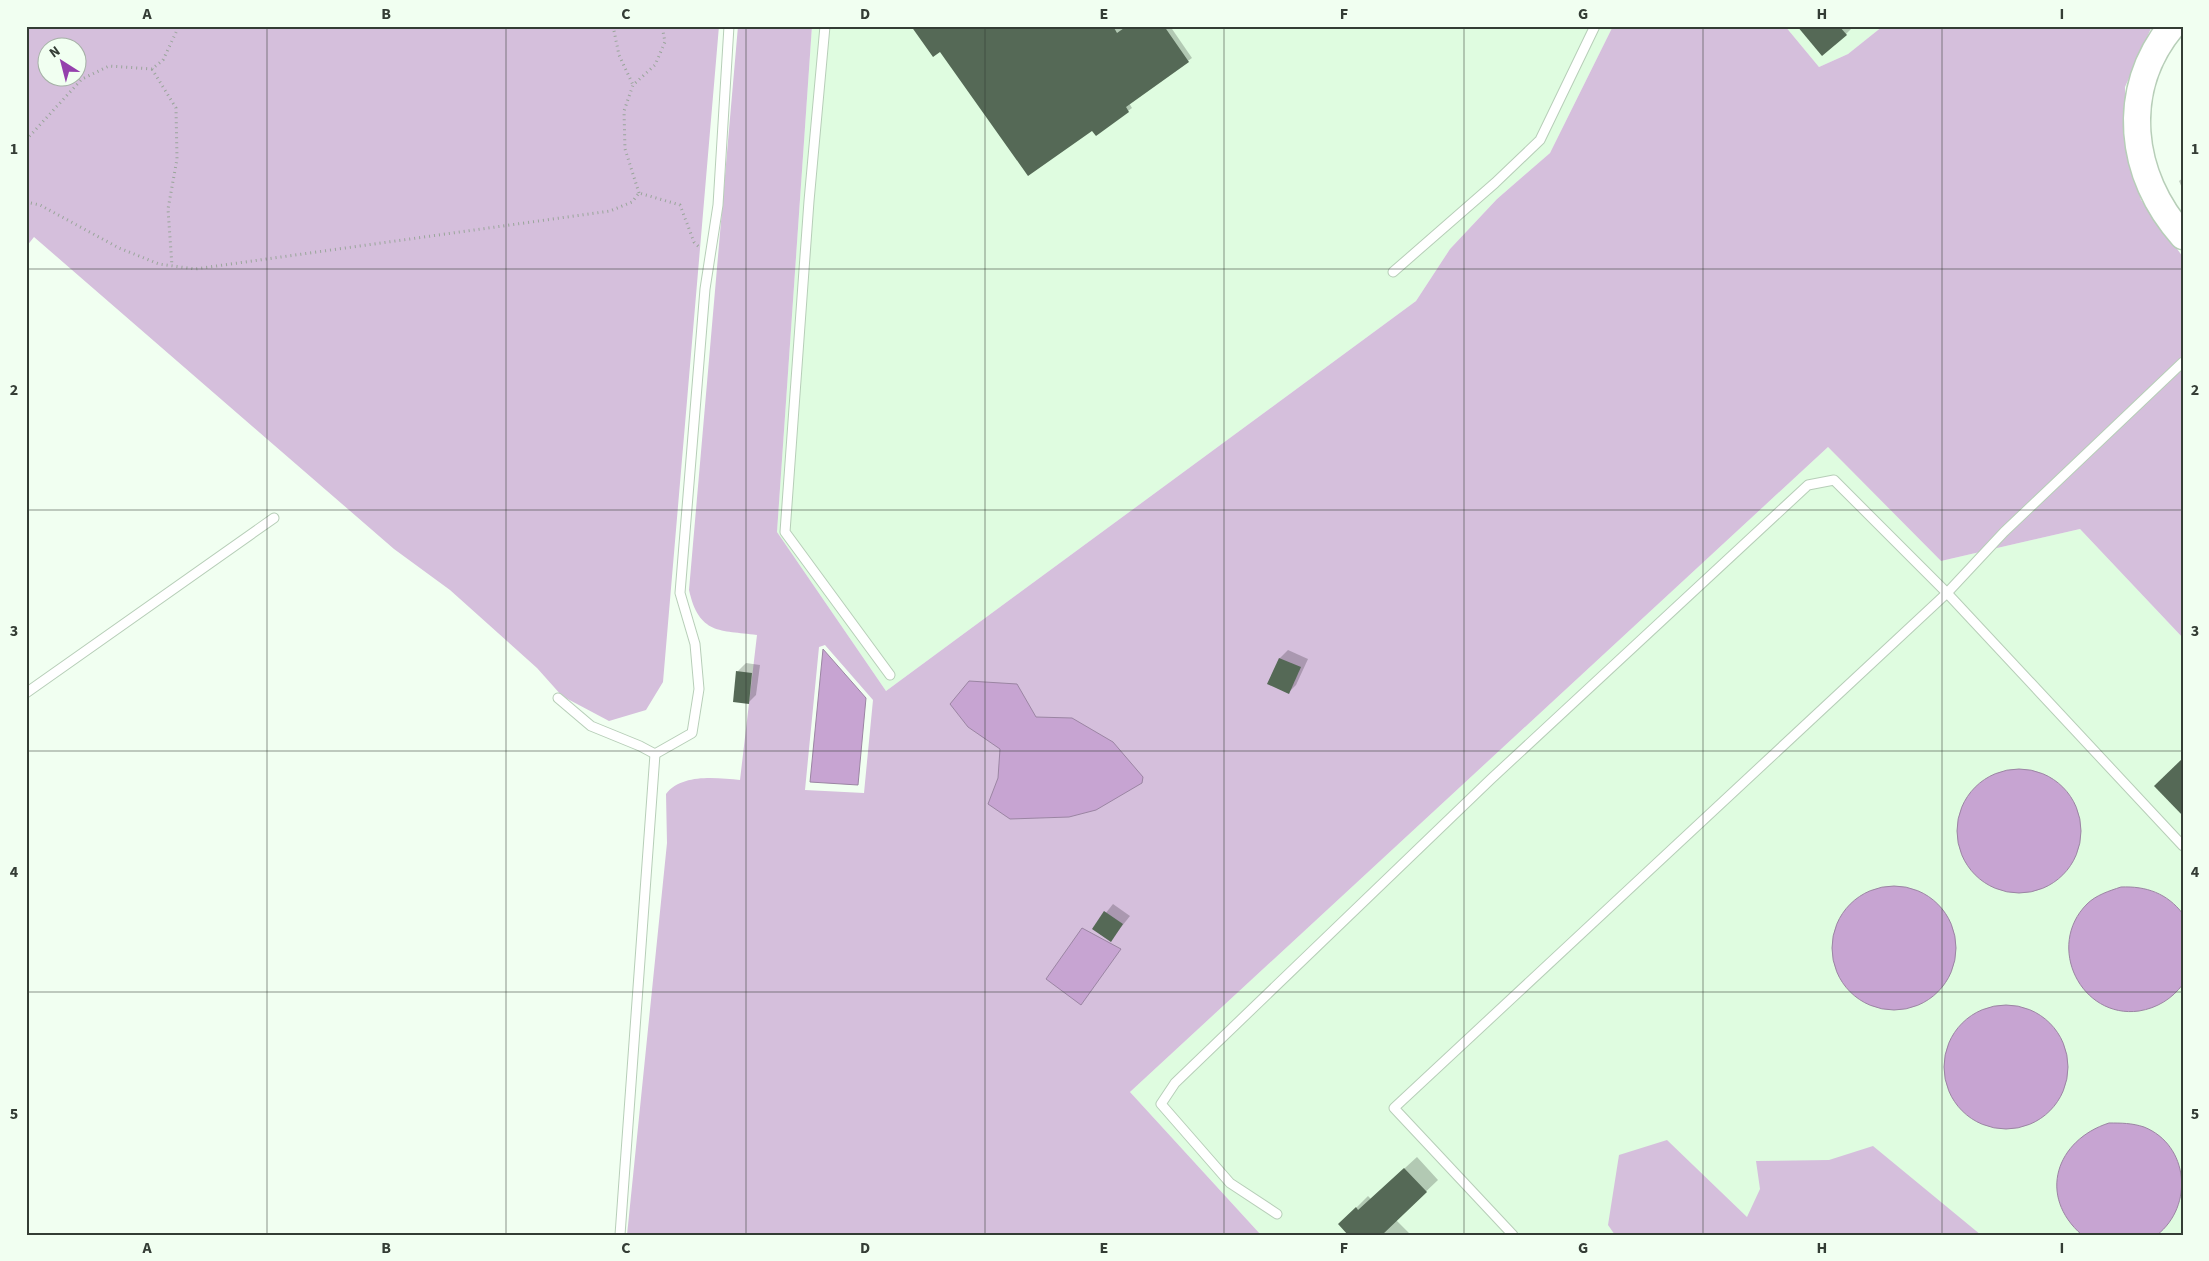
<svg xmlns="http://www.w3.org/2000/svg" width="2209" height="1261" font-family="'Source Sans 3',sans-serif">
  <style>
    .built { fill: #dffce0 }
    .green { fill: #d5bfdc; fill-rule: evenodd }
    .water { fill: #c7a4d2; stroke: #9b85a3 }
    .shadow { fill: #0003 }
    .building { fill: #556956 }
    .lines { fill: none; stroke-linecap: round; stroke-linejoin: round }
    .lane-casing { stroke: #b7ceb8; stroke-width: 11 }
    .secondary-casing { stroke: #b7ceb8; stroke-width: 29 }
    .path { stroke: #99a59a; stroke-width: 3; stroke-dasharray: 1 4; stroke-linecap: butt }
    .lane { stroke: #fff; stroke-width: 9 }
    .secondary { stroke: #fff; stroke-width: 26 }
    .grid { fill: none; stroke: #343d35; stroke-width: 1; stroke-opacity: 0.55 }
    .neatline { fill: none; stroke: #343d35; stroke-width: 2 }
    .grid-label { font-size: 16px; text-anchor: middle; font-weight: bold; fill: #343d35 }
  </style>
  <rect width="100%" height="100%" fill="#f1fff1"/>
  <g class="built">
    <path d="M 812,26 L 1613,26 L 1550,153 L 1497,199 L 1450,249 L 1416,301 L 886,691 L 777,532 Z"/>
    <path d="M 1785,26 L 1883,26 L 1848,54 L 1819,67 Z"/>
    <path d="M 1828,447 L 1941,561 L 2080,529 L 2183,638 L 2183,1235 L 1261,1235 L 1130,1092 Z"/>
  </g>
  <g class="green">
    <path d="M 26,26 L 719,26 L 663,682 L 646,710 L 609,721 L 562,696 L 537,668 L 450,590 L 394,549 L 34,237 L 26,247 ZM 48,48 L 78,48 L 78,78 L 48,78 Z"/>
    <path d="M 738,26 L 812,26 L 777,532 L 886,691 L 1416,301 L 1450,249 L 1497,199 L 1550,153 L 1613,26 L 1785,26 L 1819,67 L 1848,54 L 1883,26 L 2152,26 L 2125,87 L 2125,141 L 2141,200 L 2183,257 L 2183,638 L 2080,529 L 1941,561 L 1828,447 L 1130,1092 L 1261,1235 L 627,1235 L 667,843 L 666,794 C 682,773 718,778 740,780 L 757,635 C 720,630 699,635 689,590 ZM 825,645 L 873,700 L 864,793 L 805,790 L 819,647 Z"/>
    <path d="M 1667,1140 L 1747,1217 L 1760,1189 L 1756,1161 L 1829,1160 L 1873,1146 L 1981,1235 L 1615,1235 L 1608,1225 L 1619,1155 Z"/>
  </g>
  <g class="water">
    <path d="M 823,649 L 866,698 L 858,785 L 810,782 Z"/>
    <path d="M 969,681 L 1017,684 L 1036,717 L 1072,718 L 1113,742 L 1143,777 L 1142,783 L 1096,810 L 1069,817 L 1010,819 L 988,804 L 998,778 L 1000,749 L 968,727 L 950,704 Z"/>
    <circle cx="2019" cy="831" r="62"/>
    <circle cx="1894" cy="948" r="62"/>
    <path d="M 2121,887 C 2146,886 2167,893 2183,914 L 2183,984 C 2172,999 2157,1008 2139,1011 C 2081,1019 2045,946 2087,904 C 2096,895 2109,891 2121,887 Z"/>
    <path d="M 1082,928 L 1121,949 L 1081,1005 L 1046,979 Z"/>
    <circle cx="2006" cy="1067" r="62"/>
    <path d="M 2109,1123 C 2121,1123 2132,1123 2144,1127 C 2189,1145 2194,1206 2157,1235 L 2082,1235 C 2037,1196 2056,1140 2109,1123 Z"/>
  </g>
  <g class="shadow">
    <path d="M 913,26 L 1170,26 L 1192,58 L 1129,103 L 1132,108 L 1128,111 L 1092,129 L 941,50 Z"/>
    <path d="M 1798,26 L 1854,26 L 1846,34 Z"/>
    <path d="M 2183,178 L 2183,190 L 2179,181 Z"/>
    <path d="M 1288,650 L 1308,659 L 1296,685 L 1288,693 L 1268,683 L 1280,658 Z"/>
    <path d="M 746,663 L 760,665 L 756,695 L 748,703 L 738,671 Z"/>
    <path d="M 1113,904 L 1130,916 L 1110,941 L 1093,929 Z"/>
    <path d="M 1417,1157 L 1438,1180 L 1396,1220 L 1411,1235 L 1349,1235 L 1340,1224 L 1368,1196 L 1371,1199 Z"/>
  </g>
  <g class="building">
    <path d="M 911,26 L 1113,26 L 1117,33 L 1127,26 L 1164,26 L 1189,62 L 1126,107 L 1129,112 L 1096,136 L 1092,131 L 1028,176 L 940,52 L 933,57 Z"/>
    <path d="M 1797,26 L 1839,26 L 1847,35 L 1822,56 Z"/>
    <path d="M 1279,658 L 1301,667 L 1289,694 L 1267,684 Z"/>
    <path d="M 736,671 L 752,673 L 749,704 L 733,702 Z"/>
    <path d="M 2183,758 L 2183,816 L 2154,786 Z"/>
    <path d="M 1104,911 L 1123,924 L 1111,942 L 1092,929 Z"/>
    <path d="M 1404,1168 L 1427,1192 L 1382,1235 L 1348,1235 L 1338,1224 L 1356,1207 L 1358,1210 Z"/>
  </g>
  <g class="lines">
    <g class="lane-casing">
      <g id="lane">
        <path d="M 825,26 L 809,201 L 785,532 L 890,675"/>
        <path d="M 1393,272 L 1495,183 L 1540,140 L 1595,26"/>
        <path d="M 26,693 L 274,518"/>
        <path d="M 558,698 L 591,726 L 640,746 L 655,754 L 692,733 L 699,689 L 695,644 L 680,593 L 705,289 L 718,205 L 729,26"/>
        <path d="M 1277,1214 L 1230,1183 L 1161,1104 L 1175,1083 L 1491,779 L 1808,485 L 1834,480 L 1947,593 L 2004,532 L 2183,362"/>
        <path d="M 620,1235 L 655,754"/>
        <path d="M 1513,1235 L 1394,1108 L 1947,593 L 2183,846"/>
      </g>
    </g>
    <g class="secondary-casing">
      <path id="secondary" d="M 2172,26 C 2119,90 2129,176 2183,236"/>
    </g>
    <g class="path">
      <path d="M 613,26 L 619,55 L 633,85"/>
      <path d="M 152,69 L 176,108 L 177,159 L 168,209 L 172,266"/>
      <path d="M 26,140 L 82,79 L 109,66 L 152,69 L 163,60 L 179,26"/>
      <path d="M 639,193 L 625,149 L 624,111 L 633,85 L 655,65 L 665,42 L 662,26"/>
      <path d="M 26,202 L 40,205 L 119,248 L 159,264 L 195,269 L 610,211 L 632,202 L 639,193 L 680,205 L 694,242 L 699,247"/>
    </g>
    <use href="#lane" class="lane"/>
    <use href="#secondary" class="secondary"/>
  </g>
  <path class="grid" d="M 267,26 L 267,1235M 506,26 L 506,1235M 746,26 L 746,1235M 985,26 L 985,1235M 1224,26 L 1224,1235M 1464,26 L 1464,1235M 1703,26 L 1703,1235M 1942,26 L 1942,1235M 26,269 L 2183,269M 26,510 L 2183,510M 26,751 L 2183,751M 26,992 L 2183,992"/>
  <rect width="2209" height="1261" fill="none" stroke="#f1fff1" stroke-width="55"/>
  <g transform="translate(62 62) rotate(324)"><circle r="24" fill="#f1fff1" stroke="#a5b1a6"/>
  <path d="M0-4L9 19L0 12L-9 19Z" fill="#9540ad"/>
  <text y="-8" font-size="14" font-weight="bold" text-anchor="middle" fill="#343d35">N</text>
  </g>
  <rect x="28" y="28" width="2154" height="1206" class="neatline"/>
  <g class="grid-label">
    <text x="147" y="19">A</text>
    <text x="386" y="19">B</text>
    <text x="626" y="19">C</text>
    <text x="865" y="19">D</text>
    <text x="1104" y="19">E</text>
    <text x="1344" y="19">F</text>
    <text x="1583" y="19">G</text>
    <text x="1822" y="19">H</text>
    <text x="2062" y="19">I</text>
    <text x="14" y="154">1</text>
    <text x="2195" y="154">1</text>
    <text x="14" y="395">2</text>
    <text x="2195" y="395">2</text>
    <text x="14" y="636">3</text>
    <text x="2195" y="636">3</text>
    <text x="14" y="877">4</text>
    <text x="2195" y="877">4</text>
    <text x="14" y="1119">5</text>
    <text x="2195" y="1119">5</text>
    <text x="147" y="1253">A</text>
    <text x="386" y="1253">B</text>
    <text x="626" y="1253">C</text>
    <text x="865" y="1253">D</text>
    <text x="1104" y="1253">E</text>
    <text x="1344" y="1253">F</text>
    <text x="1583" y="1253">G</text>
    <text x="1822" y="1253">H</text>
    <text x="2062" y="1253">I</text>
  </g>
</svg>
